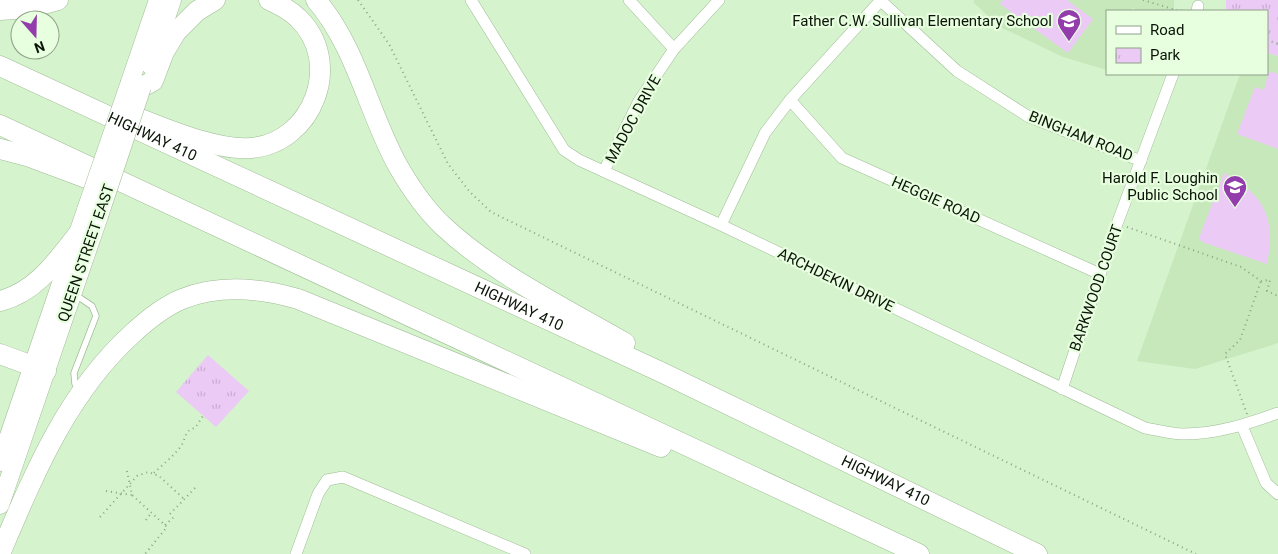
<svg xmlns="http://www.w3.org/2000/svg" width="1278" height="554" font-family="Roboto,sans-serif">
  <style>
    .built { fill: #c6e8bb }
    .grass { fill: #eccaf6 }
    .park { fill: url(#park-tufts) }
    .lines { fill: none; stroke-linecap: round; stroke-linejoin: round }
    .service-casing { stroke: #a0bc97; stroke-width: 7 }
    .minor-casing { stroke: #a0bc97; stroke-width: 12 }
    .primary-casing { stroke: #a0bc97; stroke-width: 19 }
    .motorway-casing { stroke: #a0bc97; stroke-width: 21 }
    .path { stroke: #8da486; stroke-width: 2; stroke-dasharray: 1 4; stroke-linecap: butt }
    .service { stroke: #fff; stroke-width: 5.5 }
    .minor { stroke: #fff; stroke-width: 11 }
    .primary { stroke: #fff; stroke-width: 18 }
    .motorway { stroke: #fff; stroke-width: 20 }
    .primary-bridge-casing { stroke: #a0bc97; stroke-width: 19; stroke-linecap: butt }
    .primary-bridge { stroke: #fff; stroke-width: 18 }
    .labels { text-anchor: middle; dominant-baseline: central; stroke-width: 4.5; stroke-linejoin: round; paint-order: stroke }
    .poi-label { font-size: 15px; fill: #0a1407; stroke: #e7fedf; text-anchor: end }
    .street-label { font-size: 15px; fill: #0a1407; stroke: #e7fedf }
  </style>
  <defs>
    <pattern id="park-tufts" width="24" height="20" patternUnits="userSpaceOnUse" patternTransform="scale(1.25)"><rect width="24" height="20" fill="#eccaf6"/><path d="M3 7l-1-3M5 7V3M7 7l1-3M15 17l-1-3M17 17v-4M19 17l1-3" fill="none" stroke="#c9add1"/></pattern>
  </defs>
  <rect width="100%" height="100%" fill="#d5f3cc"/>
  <g class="built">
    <path d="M 975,0 L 1174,0 L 1174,11 L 1140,11 L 1132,8 L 1131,11 L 1107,11 L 1107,70 L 1063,57 L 1000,27 L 973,2 Z"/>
    <path d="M 1267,53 L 1278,56 L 1278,343 L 1195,369 L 1137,361 L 1240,74 L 1267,74 Z"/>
  </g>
  <g class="grass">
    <path d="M 1003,0 L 1067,0 L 1093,19 L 1068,53 L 1000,4 Z"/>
    <path d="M 1269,71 L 1278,74 L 1278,149 L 1237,134 L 1255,87 L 1264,90 Z"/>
    <path d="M 1224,173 C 1265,195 1276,219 1267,264 L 1202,242 L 1199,238 Z"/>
  </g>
  <g class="park">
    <path d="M 1226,0 L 1278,0 L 1278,56 L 1267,53 L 1267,11 L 1226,11 Z"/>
    <path d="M 208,355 L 249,391 L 216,427 L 176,392 Z"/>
  </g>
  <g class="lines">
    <g class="service-casing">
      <path id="service" d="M 74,294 L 92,306 L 96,316 L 74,373 L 75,384 L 81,389"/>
    </g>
    <g class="minor-casing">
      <g id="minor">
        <path d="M 471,0 L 564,150 L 579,160 L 721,225 L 1145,428 C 1157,430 1171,434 1183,434 C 1217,434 1247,424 1278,413"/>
        <path d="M 629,0 L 674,49"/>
        <path d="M 880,0 L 957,71 L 1029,117 L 1141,161"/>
        <path d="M 1197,11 L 1198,6"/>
        <path d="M 790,100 L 842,158 L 1100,274"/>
        <path d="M 604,171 L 639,101 L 674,49 L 719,0"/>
        <path d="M 721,225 L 765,133 L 790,100 L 881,0"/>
        <path d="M 1062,389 L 1117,224 L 1173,74"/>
        <path d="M 1242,426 L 1266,483 L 1278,494"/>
        <path d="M 296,554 L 318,494 L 327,480 L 343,477 L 525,554"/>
      </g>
    </g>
    <g class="primary-casing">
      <g id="primary">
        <path d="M 150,65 L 172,0"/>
        <path d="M 130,82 L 158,0"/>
        <path d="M 0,462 L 86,210"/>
        <path d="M 0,505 L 99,216"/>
      </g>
    </g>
    <g class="motorway-casing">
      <g id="motorway">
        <path d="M 316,0 C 357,48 368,112 398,166 C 410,187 426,210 443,226 C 493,273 566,309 625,343"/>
        <path d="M 0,10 L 28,8 L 58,0"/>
        <path id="s1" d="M 0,66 L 663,373 L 1037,554"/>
        <path d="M 142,87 L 153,81 L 164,52 L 176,32 L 197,11 L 215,0"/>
        <path d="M 138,118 C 169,130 218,151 251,148 C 313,143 344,62 298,18 C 290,10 280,5 269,0"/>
        <path d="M 0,125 L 919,554"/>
        <path d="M 0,149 L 27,156 L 86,178"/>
        <path d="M 0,301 C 36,292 57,261 79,233"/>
        <path d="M 0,354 L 46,371"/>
        <path d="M 0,554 C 34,474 67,393 132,334 C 147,320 163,307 182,299 C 220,284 260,288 298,299 L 661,447"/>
      </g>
    </g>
    <g class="path">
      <path d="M 358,0 L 389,44 L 448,164 L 470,192 L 491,212 L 1196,554"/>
      <path d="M 1143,0 L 1176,10 L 1187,11"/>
      <path d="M 1267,40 L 1278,44"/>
      <path d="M 1127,227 L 1241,267 L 1261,281 L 1270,280 L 1267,291 L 1278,296"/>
      <path d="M 1247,414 L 1225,354 L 1240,340 L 1261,281"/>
      <path d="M 127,471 L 132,495 L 167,527 L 145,554"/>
      <path d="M 154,473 C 162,465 174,456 181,446 C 186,439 184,430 195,428 L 203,416"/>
      <path d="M 106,491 L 132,495"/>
      <path d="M 170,514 L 195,488"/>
      <path d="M 100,517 L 137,476 L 148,472 L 159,476 L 184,499"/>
      <path d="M 146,520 L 152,512"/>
      <path d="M 165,525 L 174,517"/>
    </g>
    <use href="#service" class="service"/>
    <use href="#minor" class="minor"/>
    <use href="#primary" class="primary"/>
    <use href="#motorway" class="motorway"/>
    <g class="primary-bridge-casing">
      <g id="primary-bridge">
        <path d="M 86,210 L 130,82"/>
        <path d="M 99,216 L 142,87"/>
      </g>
    </g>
    <use href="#primary-bridge" class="primary-bridge"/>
  </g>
  <defs>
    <g id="school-pin" transform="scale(1.25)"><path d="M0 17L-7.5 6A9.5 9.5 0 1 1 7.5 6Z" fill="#923dab" stroke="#e7fedf"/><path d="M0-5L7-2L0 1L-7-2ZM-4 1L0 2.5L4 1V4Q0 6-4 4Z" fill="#fff"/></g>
  </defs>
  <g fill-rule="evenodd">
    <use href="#school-pin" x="1069" y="21"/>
    <use href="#school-pin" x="1235" y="187"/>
  </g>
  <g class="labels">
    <g class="poi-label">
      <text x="1052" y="21">Father C.W. Sullivan Elementary School</text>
      <text x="1218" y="178">Harold F. Loughin<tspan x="1218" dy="17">Public School</tspan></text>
    </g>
    <g class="street-label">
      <text transform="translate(633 119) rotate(-61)">MADOC DRIVE</text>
      <text transform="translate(1081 136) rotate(22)">BINGHAM ROAD</text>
      <text stroke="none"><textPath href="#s1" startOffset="168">HIGHWAY 410</textPath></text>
      <text transform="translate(936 200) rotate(24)">HEGGIE ROAD</text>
      <text transform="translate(86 253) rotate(-71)">QUEEN STREET EAST</text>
      <text transform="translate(836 280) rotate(26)">ARCHDEKIN DRIVE</text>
      <text transform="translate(1096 288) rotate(-71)">BARKWOOD COURT</text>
      <text stroke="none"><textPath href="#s1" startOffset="572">HIGHWAY 410</textPath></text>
      <text stroke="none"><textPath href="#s1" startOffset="978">HIGHWAY 410</textPath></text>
    </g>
  </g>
  <rect x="1106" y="10" width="162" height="65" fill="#e7fedf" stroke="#8fa089"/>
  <rect x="1116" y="26" width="25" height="8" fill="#ffffff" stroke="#8fa089"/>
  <text x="1150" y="35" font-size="15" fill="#0a1407">Road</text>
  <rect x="1116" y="48" width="25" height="15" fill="url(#park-tufts)" stroke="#8fa089"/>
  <text x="1150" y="60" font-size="15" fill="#0a1407">Park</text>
  <g transform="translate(35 35) rotate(160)"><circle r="24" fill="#e7fedf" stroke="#8fa089"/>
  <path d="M0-4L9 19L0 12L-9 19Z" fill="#923dab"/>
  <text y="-8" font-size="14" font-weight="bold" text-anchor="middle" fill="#0a1407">N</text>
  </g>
</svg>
